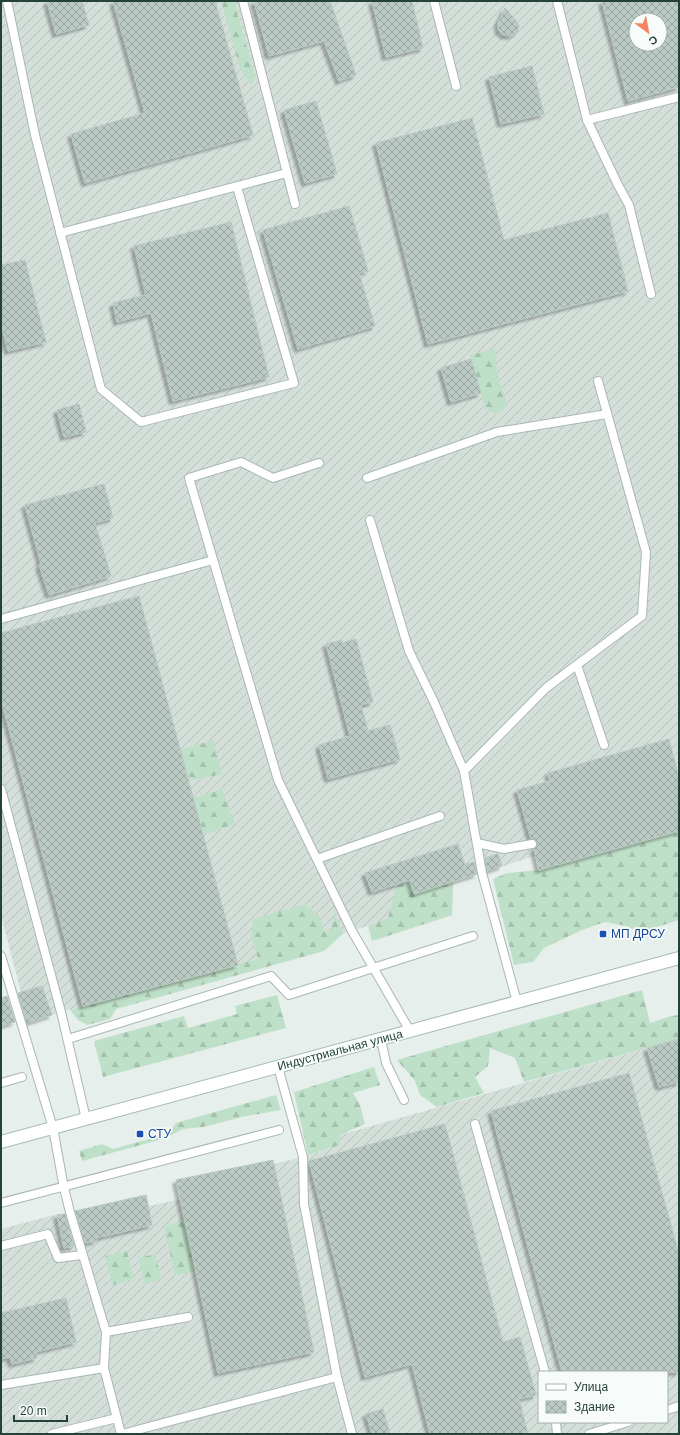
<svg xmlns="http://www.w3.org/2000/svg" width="680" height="1435" font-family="Arial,sans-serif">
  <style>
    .industrial { fill: url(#industrial-furrows); fill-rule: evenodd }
    .forest { fill: url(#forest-firs) }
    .building { fill: url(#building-cross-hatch); stroke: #b8c9c2; fill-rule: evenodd; filter: url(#shadow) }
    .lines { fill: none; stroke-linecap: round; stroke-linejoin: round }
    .lane-casing { stroke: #a8b8b2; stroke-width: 10 }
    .secondary-casing { stroke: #a4bbb3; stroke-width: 14 }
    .lane { stroke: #fff; stroke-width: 8 }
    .secondary { stroke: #fff; stroke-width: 12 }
    .transit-dot { fill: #1a4fb4; stroke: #f7fbf9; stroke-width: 1.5 }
    .labels { text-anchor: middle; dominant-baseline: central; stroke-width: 3.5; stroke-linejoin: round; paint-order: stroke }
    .transit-label { font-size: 12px; fill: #164399; stroke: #f7fbf9; text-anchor: start }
    .street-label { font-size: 12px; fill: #24423a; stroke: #f7fbf9 }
  </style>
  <defs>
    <pattern id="industrial-furrows" width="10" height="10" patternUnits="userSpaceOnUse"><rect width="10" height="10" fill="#d4dfda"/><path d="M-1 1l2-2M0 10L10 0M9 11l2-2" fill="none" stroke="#b6c1bc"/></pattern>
    <pattern id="forest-firs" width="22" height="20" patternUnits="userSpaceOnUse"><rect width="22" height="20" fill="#bfe0c8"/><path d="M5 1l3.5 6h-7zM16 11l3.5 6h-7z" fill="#a4c1ad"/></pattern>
    <pattern id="building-cross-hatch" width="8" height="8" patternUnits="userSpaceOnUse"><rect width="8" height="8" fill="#bbcac4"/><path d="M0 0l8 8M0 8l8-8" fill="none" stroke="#98a6a0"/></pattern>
    <filter id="shadow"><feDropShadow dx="-3.5" dy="3.5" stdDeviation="1" flood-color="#0004"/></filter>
  </defs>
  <rect width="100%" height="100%" fill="#e6efeb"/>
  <g class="industrial">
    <path d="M 1,1 L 679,1 L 679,831 L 539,870 L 535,856 L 453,882 L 452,915 L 372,941 L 368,926 L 238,965 L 61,1012 L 30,1022 L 21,992 L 1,915 ZM 636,20 L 660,20 L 660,44 L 636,44 Z"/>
    <path d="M 679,1039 L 679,1434 L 1,1434 L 1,1229 L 50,1216 L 57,1215 L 146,1195 L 149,1206 L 181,1199 L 184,1215 L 280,1194 L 274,1164 L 303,1157 L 340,1145 L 340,1135 ZM 539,1372 L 667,1372 L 667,1422 L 539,1422 Z"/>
  </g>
  <g class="forest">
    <path d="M 221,1 L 234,1 L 255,77 L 252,85 L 240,68 Z"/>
    <path d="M 495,349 L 497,374 L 508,406 L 495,415 L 483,405 L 481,393 L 470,355 Z"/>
    <path d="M 213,740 L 222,774 L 189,781 L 180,750 Z"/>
    <path d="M 222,789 L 235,824 L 203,835 L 193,798 Z"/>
    <path d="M 679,831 L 679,920 L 641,932 L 626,926 L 605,922 L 582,930 L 544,948 L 533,962 L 514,965 L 493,879 L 507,873 L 539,870 Z"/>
    <path d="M 410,880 L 414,893 L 453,882 L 452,915 L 372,941 L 369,926 L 388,918 L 396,886 Z"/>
    <path d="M 305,904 L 320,917 L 324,931 L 331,931 L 334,913 L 343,934 L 324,951 L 116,1009 L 110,1019 L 87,1025 L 78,1020 L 70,1010 L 258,959 L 251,937 L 253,919 Z"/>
    <path d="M 642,990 L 650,1023 L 671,1016 L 679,1015 L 679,1039 L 524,1082 L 515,1058 L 490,1048 L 488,1066 L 475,1077 L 484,1093 L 437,1107 L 420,1095 L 415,1081 L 397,1060 Z"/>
    <path d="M 277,995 L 286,1028 L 103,1077 L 94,1041 L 184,1016 L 188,1028 L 237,1014 L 235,1006 Z"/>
    <path d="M 374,1067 L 380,1085 L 353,1093 L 360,1105 L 365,1124 L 340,1135 L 340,1145 L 308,1155 L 294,1092 Z"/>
    <path d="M 276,1095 L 281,1110 L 246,1116 L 203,1127 L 183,1129 L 163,1139 L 82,1161 L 79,1151 L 102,1144 L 113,1149 L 167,1134 L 176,1123 Z"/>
    <path d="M 185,1221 L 196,1271 L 175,1275 L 164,1226 Z"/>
    <path d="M 127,1251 L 134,1279 L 112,1285 L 105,1256 Z"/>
    <path d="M 155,1254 L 162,1279 L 145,1284 L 138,1258 Z"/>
  </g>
  <g class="building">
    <path d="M 47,1 L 82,1 L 89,25 L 56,34 Z"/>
    <path d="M 113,1 L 215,1 L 253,135 L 85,183 L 71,134 L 145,113 Z"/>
    <path d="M 254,1 L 330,1 L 356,75 L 339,81 L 324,41 L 269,56 Z"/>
    <path d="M 372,1 L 412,1 L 423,48 L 386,57 Z"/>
    <path d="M 602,1 L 679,1 L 679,87 L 628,101 ZM 636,20 L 660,20 L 660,44 L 636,44 Z"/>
    <path d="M 505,8 L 518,23 L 519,26 L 517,32 L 511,36 L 504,35 L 499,31 L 498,27 L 498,23 Z"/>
    <path d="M 532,66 L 544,114 L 501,124 L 489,77 Z"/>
    <path d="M 316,101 L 337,174 L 305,183 L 284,110 Z"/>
    <path d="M 472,118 L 504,240 L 608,213 L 628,291 L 428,344 L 376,143 Z"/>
    <path d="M 349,206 L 368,271 L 359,273 L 375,326 L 298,349 L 263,230 Z"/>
    <path d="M 231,222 L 269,377 L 173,401 L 151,313 L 117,322 L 113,303 L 146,295 L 134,246 Z"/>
    <path d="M 25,260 L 46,342 L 8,351 L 1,323 L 1,265 Z"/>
    <path d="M 471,359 L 481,393 L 451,402 L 441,368 Z"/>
    <path d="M 79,404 L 86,432 L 64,437 L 57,410 Z"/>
    <path d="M 104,484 L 113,518 L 95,523 L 111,576 L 49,595 L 39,565 L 41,564 L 25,505 Z"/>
    <path d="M 139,596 L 238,965 L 83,1006 L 1,699 L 1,633 Z"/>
    <path d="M 356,639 L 373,702 L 361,705 L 368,731 L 390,725 L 400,759 L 328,779 L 319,745 L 350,736 L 326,644 L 342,640 L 342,643 Z"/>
    <path d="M 669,739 L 679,778 L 679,831 L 539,870 L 534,849 L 537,846 L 537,843 L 534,839 L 531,839 L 517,790 L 550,781 L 548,773 Z"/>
    <path d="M 458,844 L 465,865 L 474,862 L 477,874 L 414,894 L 410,880 L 372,892 L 365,873 Z"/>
    <path d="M 498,854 L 502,866 L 487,871 L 485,858 Z"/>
    <path d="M 42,986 L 52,1015 L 30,1022 L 29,1018 L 26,1019 L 18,993 Z"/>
    <path d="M 7,996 L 15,1022 L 1,1026 L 1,998 Z"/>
    <path d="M 679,1039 L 679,1082 L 659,1087 L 647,1048 Z"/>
    <path d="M 629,1073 L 679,1254 L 679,1372 L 562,1372 L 491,1111 Z"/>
    <path d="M 445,1124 L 503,1342 L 520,1337 L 536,1395 L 519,1399 L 528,1434 L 430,1434 L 412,1364 L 365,1377 L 309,1161 Z"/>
    <path d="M 273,1160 L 314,1352 L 218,1373 L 176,1180 Z"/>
    <path d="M 146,1195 L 152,1225 L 96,1238 L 96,1241 L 85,1243 L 75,1211 Z"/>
    <path d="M 65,1214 L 74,1246 L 64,1248 L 57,1215 Z"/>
    <path d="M 66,1298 L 76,1342 L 36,1352 L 37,1358 L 12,1364 L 10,1357 L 1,1359 L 1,1313 Z"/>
    <path d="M 383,1409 L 390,1434 L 372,1434 L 366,1414 Z"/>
  </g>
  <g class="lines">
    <g class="lane-casing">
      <g id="lane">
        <path d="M 7,1 L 35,135 L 101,389 L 141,422 L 294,383 L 237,187"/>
        <path d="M 243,1 L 295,204"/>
        <path d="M 434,1 L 456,86"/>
        <path d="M 557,1 L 587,120 L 618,185 L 629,205 L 651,294"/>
        <path d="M 587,120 L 679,97"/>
        <path d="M 60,233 L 287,173"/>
        <path d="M 319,463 L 273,478 L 241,462 L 189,478 L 278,780 L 352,931 L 410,1031"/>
        <path d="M 367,478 L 497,432 L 607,414"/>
        <path d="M 370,520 L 409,651 L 434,702 L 464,771"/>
        <path d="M 1,619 L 213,560"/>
        <path d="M 577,665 L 604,745"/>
        <path d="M 1,789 L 61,1012 L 86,1119"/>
        <path d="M 477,843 L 504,849 L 532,844"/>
        <path d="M 317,859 L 440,816"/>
        <path d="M 1,956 L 53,1128 L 64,1188 L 70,1212 L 106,1332 L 104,1368 L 121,1434"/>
        <path d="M 517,1002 L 482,873 L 464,771 L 546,688 L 642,616 L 646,552 L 598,381"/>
        <path d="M 68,1039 L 271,976 L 289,995 L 473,936"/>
        <path d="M 381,1039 L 386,1063 L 404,1100"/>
        <path d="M 278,1067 L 303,1157 L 304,1204 L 337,1377 L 352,1434"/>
        <path d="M 1,1083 L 22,1077"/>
        <path d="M 475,1124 L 545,1372"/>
        <path d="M 1,1203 L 279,1130"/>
        <path d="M 1,1246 L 48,1234 L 58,1258 L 82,1255"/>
        <path d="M 106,1332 L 188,1317"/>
        <path d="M 1,1385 L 104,1368"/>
        <path d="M 667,1410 L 679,1406"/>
        <path d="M 556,1422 L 557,1434"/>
        <path d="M 52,1434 L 117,1418"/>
        <path d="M 122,1434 L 337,1377"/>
        <path d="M 589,1434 L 628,1422"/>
      </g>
    </g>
    <g class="secondary-casing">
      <path id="secondary" d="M 1,1142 L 679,958"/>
    </g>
    <use href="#lane" class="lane"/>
    <use href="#secondary" class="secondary"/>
  </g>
  <g class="transit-dot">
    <rect x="599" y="930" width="8" height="8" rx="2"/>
    <rect x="136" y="1130" width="8" height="8" rx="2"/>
  </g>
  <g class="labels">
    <g class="transit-label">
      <text x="611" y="934">МП ДРСУ</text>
      <text x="148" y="1134">СТУ</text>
    </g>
    <g class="street-label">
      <text transform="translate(340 1050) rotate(-15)">Индустриальная улица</text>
    </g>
  </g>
  <rect width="680" height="1435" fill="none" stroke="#24423a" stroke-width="4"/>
  <rect x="538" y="1371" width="130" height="52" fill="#f7fbf9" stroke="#a3b1ad"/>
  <rect x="546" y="1384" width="20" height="6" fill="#ffffff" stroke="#a3b1ad"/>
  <text x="574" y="1391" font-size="12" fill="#24423a">Улица</text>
  <rect x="546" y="1401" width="20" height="12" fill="url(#building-cross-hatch)" stroke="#a3b1ad"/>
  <text x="574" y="1411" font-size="12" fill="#24423a">Здание</text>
  <g transform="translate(648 32) rotate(148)"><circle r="19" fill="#f7fbf9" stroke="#a3b1ad"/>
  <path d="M0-3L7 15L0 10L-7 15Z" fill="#f4845f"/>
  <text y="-6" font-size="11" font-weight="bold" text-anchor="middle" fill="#24423a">С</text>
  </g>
  <path d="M14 1415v6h53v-6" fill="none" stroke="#24423a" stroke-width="2"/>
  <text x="20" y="1415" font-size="12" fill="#24423a" stroke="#f7fbf9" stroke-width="3" paint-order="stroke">20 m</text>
</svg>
